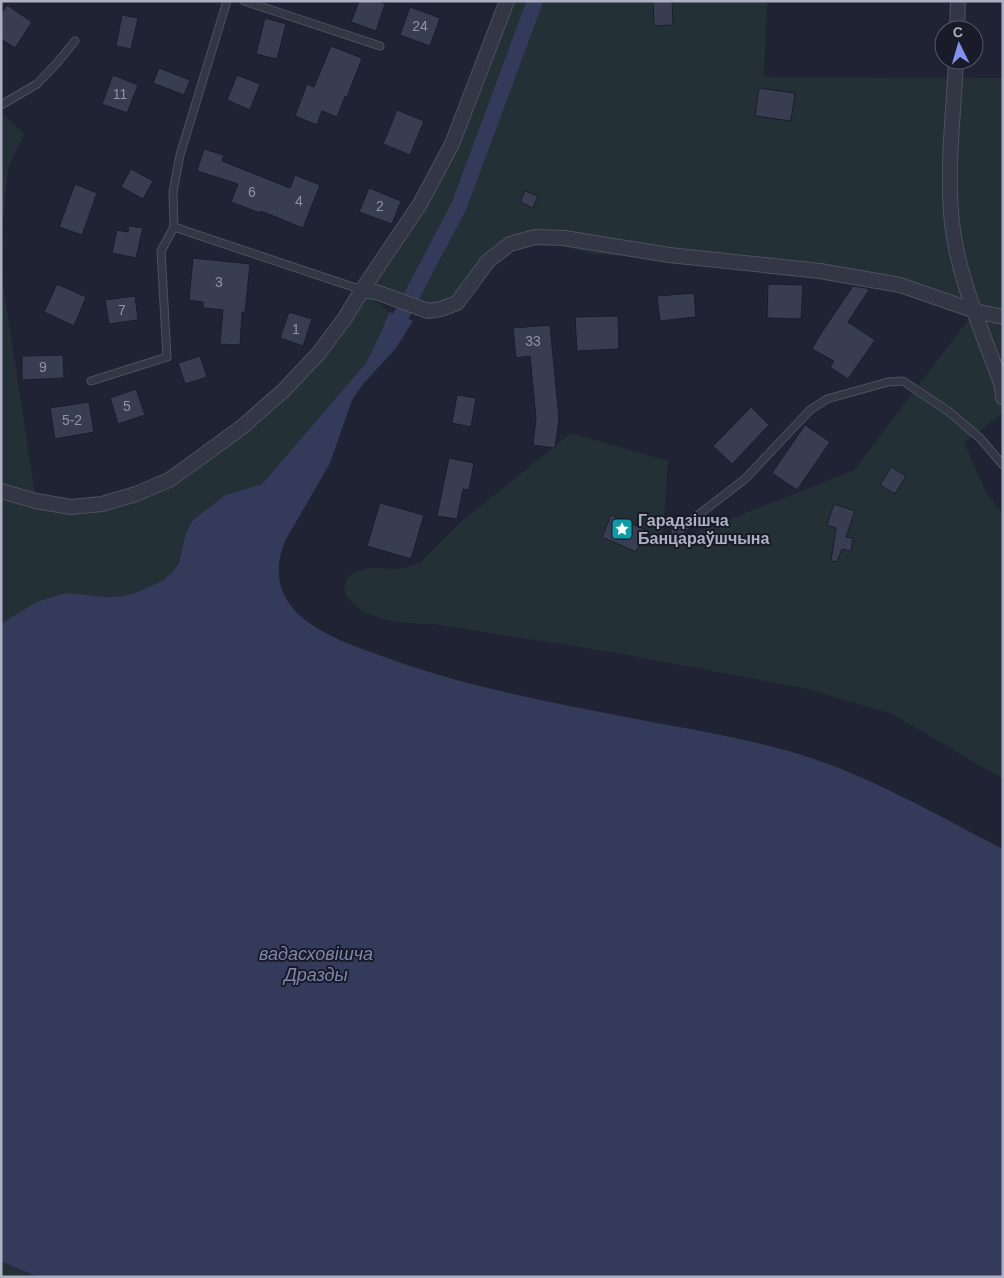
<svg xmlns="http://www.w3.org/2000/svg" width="1004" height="1278" font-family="Arial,sans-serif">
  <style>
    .green { fill: #233036 }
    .water { fill: #343a5a }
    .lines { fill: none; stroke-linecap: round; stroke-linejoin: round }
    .canal { stroke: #343a5a; stroke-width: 16 }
    .building { fill: #393d51; stroke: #1b1d2b }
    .lane-casing { stroke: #4e5060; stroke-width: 9 }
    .street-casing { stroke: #4e5060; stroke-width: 16 }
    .lane { stroke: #333644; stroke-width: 7 }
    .street { stroke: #333644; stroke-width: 14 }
    .labels { text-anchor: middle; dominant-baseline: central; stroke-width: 4; stroke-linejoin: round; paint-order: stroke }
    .number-label { font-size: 14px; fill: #9093a6 }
    .poi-label { font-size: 16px; font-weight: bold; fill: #adb0c2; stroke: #191b29; text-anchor: start }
    .water-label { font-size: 18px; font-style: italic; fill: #7e86ad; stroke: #191b29 }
  </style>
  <rect width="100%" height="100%" fill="#202334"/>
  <g class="green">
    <path d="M 507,1 L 767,1 L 764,77 L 1003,78 L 1003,413 L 964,443 L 986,492 L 1003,515 L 1003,779 L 892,714 L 807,689 L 622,654 L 434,624 C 401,624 363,622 344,592 L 346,580 L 353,573 L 368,568 L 402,569 L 421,562 L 462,521 L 571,433 L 668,461 L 662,546 L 854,470 L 975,311 L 820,271 L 779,266 L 592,254 L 544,241 L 505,251 L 441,309 L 363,291 L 389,312 L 381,332 L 366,363 L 262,484 L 225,495 L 193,520 L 186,532 L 179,562 L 172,572 L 162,581 L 135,593 L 122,596 L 107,597 L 66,593 L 52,597 L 36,602 L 1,624 L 1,112 L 24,134 L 8,168 L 2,233 L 3,284 L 36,501 L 71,507 L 169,480 L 283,391 L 420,204 Z"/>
    <path d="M 1,1261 L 38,1277 L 1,1277 Z"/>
  </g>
  <path class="water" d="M 389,312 L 413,321 L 396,348 L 364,383 L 352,400 L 330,463 L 285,541 C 274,567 277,594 298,614 C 322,636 357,647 387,658 C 476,690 569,706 662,724 C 712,733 763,742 811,758 C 878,780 940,817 1003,849 L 1003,1277 L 38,1277 L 1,1261 L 1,624 L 36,602 L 52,597 L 66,593 L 107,597 L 122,596 L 135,593 L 162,581 L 172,572 L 179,563 L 186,532 L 193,520 L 225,495 L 262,484 L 366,363 L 381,332 Z"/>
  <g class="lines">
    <path class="canal" d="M 401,316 L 459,206 L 535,1"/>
  </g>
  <g class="building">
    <path d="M 359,1 L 378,1 L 385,4 L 376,31 L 351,22 Z"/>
    <path d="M 653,1 L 672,1 L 673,25 L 654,26 Z"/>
    <path d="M 7,5 L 32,22 L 15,48 L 1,39 L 1,14 Z"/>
    <path d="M 410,7 L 440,18 L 430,46 L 400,35 Z"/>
    <path d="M 122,15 L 138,18 L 131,49 L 116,46 Z"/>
    <path d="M 265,18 L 286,24 L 277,59 L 256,54 Z"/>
    <path d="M 331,46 L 362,58 L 347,97 L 345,96 L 337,117 L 322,111 L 317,125 L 295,116 L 307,84 L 314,87 Z"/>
    <path d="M 159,68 L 190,80 L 184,95 L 153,83 Z"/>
    <path d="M 113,75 L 138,85 L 127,113 L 102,104 Z"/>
    <path d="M 237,75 L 260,84 L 250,110 L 227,100 Z"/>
    <path d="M 759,88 L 795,93 L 791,121 L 755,116 Z"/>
    <path d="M 397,110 L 424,121 L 410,155 L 383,144 Z"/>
    <path d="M 204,149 L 224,155 L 222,161 L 290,188 L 295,175 L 320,185 L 303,228 L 261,211 L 260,213 L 231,202 L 238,184 L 197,171 Z"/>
    <path d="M 131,169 L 153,181 L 143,199 L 121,187 Z"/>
    <path d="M 75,184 L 97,193 L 82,235 L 59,227 Z"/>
    <path d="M 369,188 L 401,201 L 392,224 L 359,212 Z"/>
    <path d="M 525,191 L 538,196 L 533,208 L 520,202 Z"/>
    <path d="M 129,226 L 143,228 L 136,258 L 112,253 L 117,230 L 128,232 Z"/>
    <path d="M 193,258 L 250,264 L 245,312 L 242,312 L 240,345 L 220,344 L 223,310 L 203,308 L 203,302 L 189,300 Z"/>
    <path d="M 57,284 L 86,297 L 74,326 L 44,312 Z"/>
    <path d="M 768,284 L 803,285 L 801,319 L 767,318 Z"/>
    <path d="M 853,286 L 866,288 L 869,290 L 848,322 L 875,340 L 848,379 L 830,367 L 834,361 L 812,349 L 820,335 Z"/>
    <path d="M 694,293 L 696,317 L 660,321 L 657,296 Z"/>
    <path d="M 135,296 L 138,320 L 109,324 L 105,300 Z"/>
    <path d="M 289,312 L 312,319 L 303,346 L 280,338 Z"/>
    <path d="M 618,316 L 619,349 L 577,351 L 575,317 Z"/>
    <path d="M 550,325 L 559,419 L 555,448 L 533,445 L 536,418 L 530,356 L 516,358 L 513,328 Z"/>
    <path d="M 63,355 L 64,378 L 22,380 L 22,356 Z"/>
    <path d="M 200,356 L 207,377 L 185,384 L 178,363 Z"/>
    <path d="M 136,389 L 145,415 L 118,424 L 110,398 Z"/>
    <path d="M 457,395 L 476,398 L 471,427 L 452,423 Z"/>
    <path d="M 89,402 L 94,432 L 55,439 L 50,408 Z"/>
    <path d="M 751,407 L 769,425 L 732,464 L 713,446 Z"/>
    <path d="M 805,425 L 830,442 L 797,490 L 772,473 Z"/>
    <path d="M 449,458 L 474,463 L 469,490 L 463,489 L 457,519 L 437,516 Z"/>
    <path d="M 891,467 L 906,476 L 895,494 L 880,485 Z"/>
    <path d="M 380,503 L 424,515 L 411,559 L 367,546 Z"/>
    <path d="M 834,504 L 855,511 L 846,537 L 853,538 L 851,551 L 842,549 L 837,562 L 831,561 L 836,528 L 827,525 Z"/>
    <path d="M 611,515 L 646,530 L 636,552 L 602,537 Z"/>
  </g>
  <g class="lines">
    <g class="lane-casing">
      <g id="lane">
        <path d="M 244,1 L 380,46"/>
        <path d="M 1,105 L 37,84 L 57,63 L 75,41"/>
        <path d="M 174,227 L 362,290"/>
        <path d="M 91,381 L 167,357 L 161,251 L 174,227 L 173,192 L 180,155 L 227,1"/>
        <path d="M 676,532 L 745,479 L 810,410 L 827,399 L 888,382 L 903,381 L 948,411 L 980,438 L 1003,465"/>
      </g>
    </g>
    <g class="street-casing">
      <g id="street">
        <path d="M 957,30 L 958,1"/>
        <path d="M 956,60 C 954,111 947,161 951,212 C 955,272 982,330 1002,386 L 1003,397"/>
        <path d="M 362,290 L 376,292 L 428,311 L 441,309 L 457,303 L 488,261 L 510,244 L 535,237 L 564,238 L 669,255 L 820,271 L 900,285 L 975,311 L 1003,317"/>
        <path d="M 1,491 L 36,501 L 71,507 L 102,504 L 136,494 L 169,480 L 201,457 L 242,427 L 283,391 L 318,354 L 345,318 L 362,290 L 420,204 L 452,144 L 507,1"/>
      </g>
    </g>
    <use href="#lane" class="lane"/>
    <use href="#street" class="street"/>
  </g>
  <defs>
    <g id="sight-square" transform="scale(1.125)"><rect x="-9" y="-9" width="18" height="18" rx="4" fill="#0f9aa8" stroke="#191b29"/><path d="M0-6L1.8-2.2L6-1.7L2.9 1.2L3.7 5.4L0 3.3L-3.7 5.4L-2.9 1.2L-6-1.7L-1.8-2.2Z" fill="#fff"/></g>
  </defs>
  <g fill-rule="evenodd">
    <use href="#sight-square" x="622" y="529"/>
  </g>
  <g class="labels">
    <g class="number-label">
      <text x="420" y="26">24</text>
      <text x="120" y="94">11</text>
      <text x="252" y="192">6</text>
      <text x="299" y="201">4</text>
      <text x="380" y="206">2</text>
      <text x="219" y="282">3</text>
      <text x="122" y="310">7</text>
      <text x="296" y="329">1</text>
      <text x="533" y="341">33</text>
      <text x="43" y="367">9</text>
      <text x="127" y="406">5</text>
      <text x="72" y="420">5-2</text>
    </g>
    <g class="poi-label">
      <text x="638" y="520">Гарадзішча<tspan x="638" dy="18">Банцараўшчына</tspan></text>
    </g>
    <g class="water-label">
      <text x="316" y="954">вадасховішча<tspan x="316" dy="21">Дразды</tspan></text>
    </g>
  </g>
  <rect width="1004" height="1278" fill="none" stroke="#adb0c2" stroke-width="5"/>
  <g transform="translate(959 45) rotate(355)"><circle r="24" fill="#191b29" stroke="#545766"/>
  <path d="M0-4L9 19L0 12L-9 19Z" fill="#8392f0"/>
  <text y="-8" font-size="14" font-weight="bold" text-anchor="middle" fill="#adb0c2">С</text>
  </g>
</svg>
